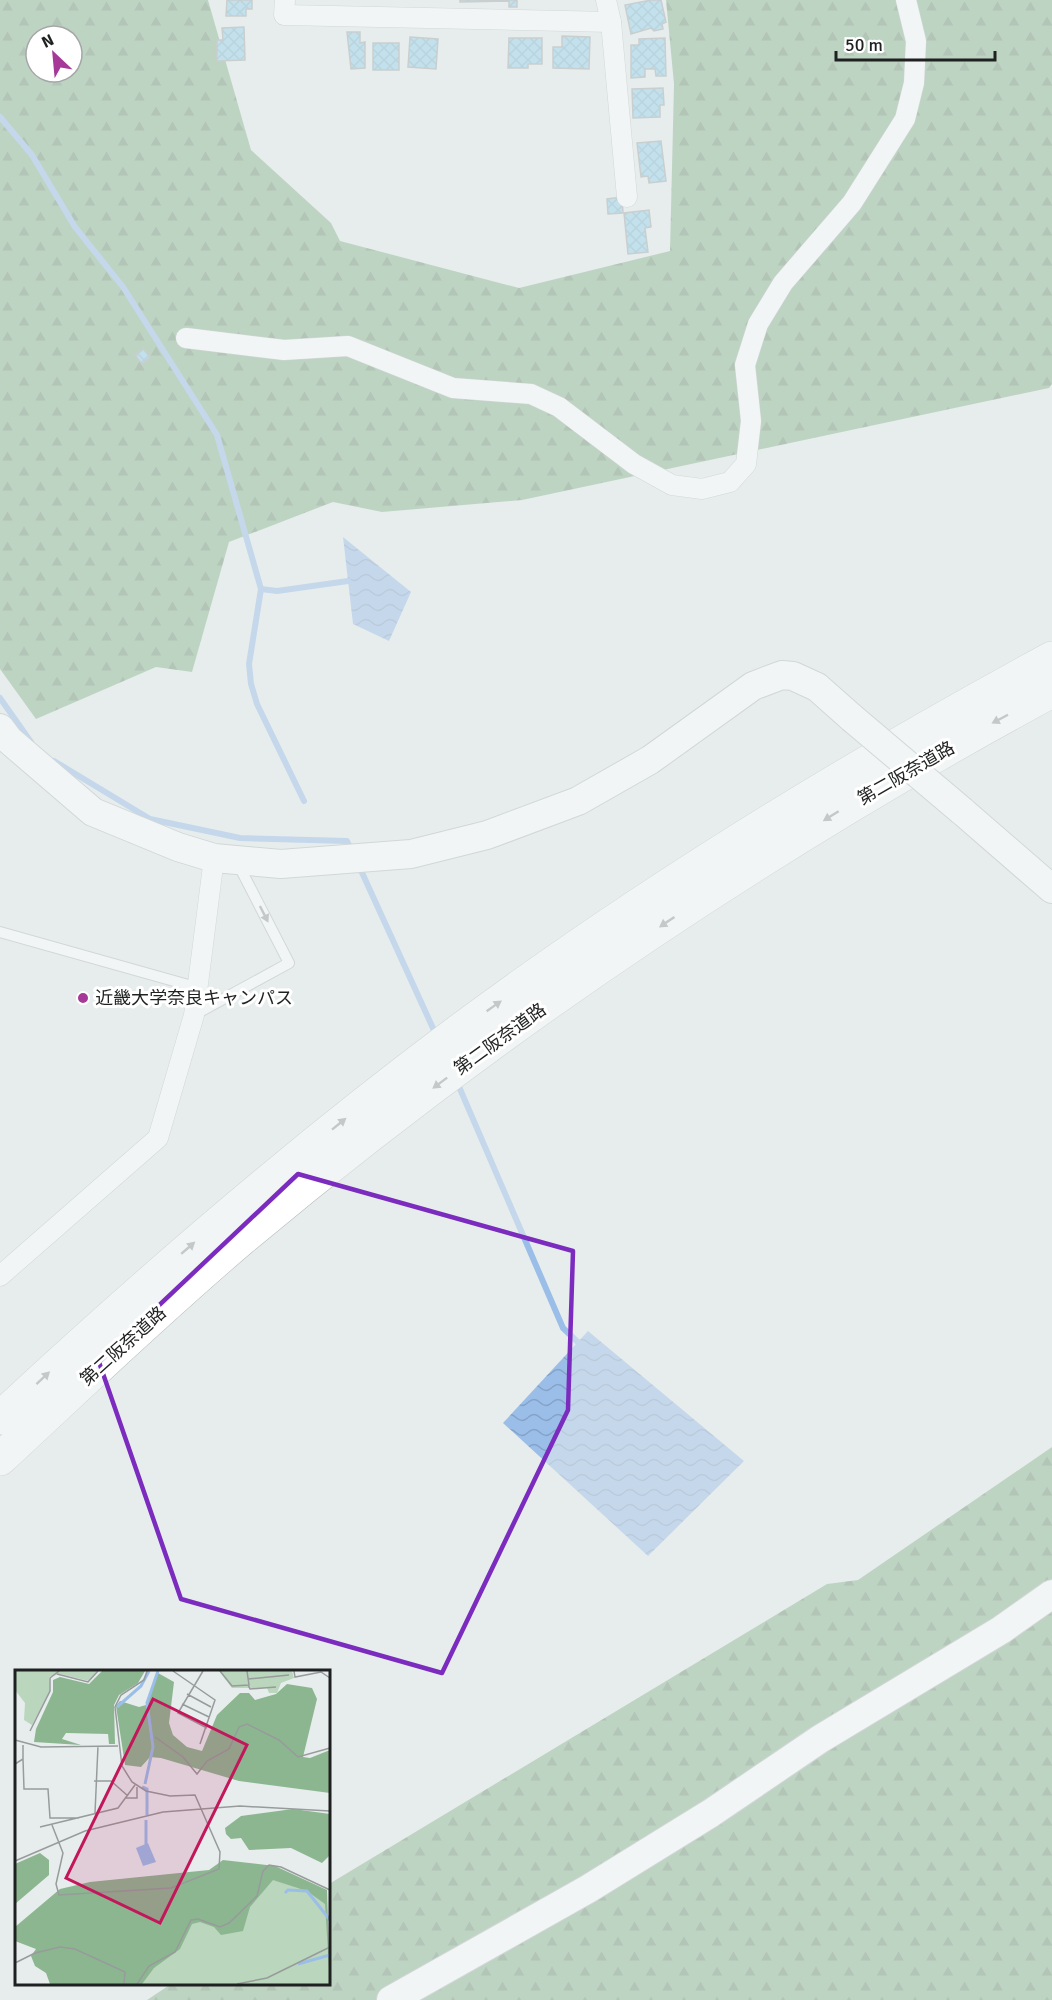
<svg xmlns="http://www.w3.org/2000/svg" width="1052" height="2000" font-family="Signika,'Noto Sans JP',sans-serif">
  <style>
    .forest { fill: url(#forest-firs); fill-rule: evenodd }
    .water { fill: url(#water-waves) }
    .lines { fill: none; stroke-linecap: round; stroke-linejoin: round }
    .stream { stroke: #9bbee9; stroke-width: 6 }
    .building { fill: url(#building-cross-hatch); stroke: #a5a9ab; stroke-width: 1.5 }
    .lane-casing { stroke: #b7bcbd; stroke-width: 12 }
    .street-casing { stroke: #b7bcbd; stroke-width: 21 }
    .secondary-casing { stroke: #b7bcbd; stroke-width: 30 }
    .highway-casing { stroke: #b7bcbd; stroke-width: 34 }
    .lane { stroke: #fff; stroke-width: 10 }
    .street { stroke: #fff; stroke-width: 20 }
    .secondary { stroke: #fff; stroke-width: 28 }
    .highway { stroke: #fff; stroke-width: 33 }
    .secondary-bridge-casing { stroke: #b7bcbd; stroke-width: 30; stroke-linecap: butt }
    .secondary-bridge { stroke: #fff; stroke-width: 28 }
    .oneway { fill: #9a9b9b }
    .marked { fill: none; stroke: #7b2cbf; stroke-width: 4.5; stroke-linejoin: round }
    .poi-dot { fill: #a63997; stroke: #fff; stroke-width: 2 }
    .labels { text-anchor: middle; dominant-baseline: central; stroke-width: 6; stroke-linejoin: round; paint-order: stroke }
    .street-label { font-size: 18px; fill: #1f2121; stroke: #fff }
    .poi-label { font-size: 18px; fill: #1f2121; stroke: #fff; text-anchor: start }
    .inset-river { fill: none; stroke: #9bbee9; stroke-width: 3 }
    .inset-road { fill: none; stroke: #979b9b; stroke-width: 1.5 }
    .view { fill: #c2185b; fill-opacity: 0.15; stroke: #c2185b; stroke-width: 3 }
    .inset-edge { fill: none; stroke: #1f2121; stroke-width: 3 }
  </style>
  <defs>
    <pattern id="forest-firs" width="22" height="20" patternUnits="userSpaceOnUse" patternTransform="scale(1.5)"><rect width="22" height="20" fill="#8cb690"/><path d="M5 1l3.5 6h-7zM16 11l3.5 6h-7z" fill="#729475"/></pattern>
    <pattern id="water-waves" width="16" height="10" patternUnits="userSpaceOnUse" patternTransform="scale(1.5)"><rect width="16" height="10" fill="#9bbee9"/><path d="M0 5q4-4 8 0t8 0" fill="none" stroke="#85a3c8"/></pattern>
    <pattern id="building-cross-hatch" width="8" height="8" patternUnits="userSpaceOnUse" patternTransform="scale(1.5)"><rect width="8" height="8" fill="#97d3ed"/><path d="M0 0l8 8M0 8l8-8" fill="none" stroke="#82b5cb"/></pattern>
  </defs>
  <rect width="100%" height="100%" fill="#e7eded"/>
  <g class="forest">
    <path d="M 0,0 L 208,0 L 251,150 L 331,223 L 340,241 L 519,288 L 670,251 L 674,84 L 666,0 L 1052,0 L 1052,384 L 1049,388 L 522,500 L 382,512 L 333,502 L 229,542 L 192,672 L 156,667 L 36,719 L 0,669 ZM 36,36 L 72,36 L 72,72 L 36,72 Z"/>
    <path d="M 1052,1447 L 1052,2000 L 147,2000 L 171,1984 L 328,1984 L 329,1884 L 827,1584 L 858,1580 Z"/>
  </g>
  <g class="water">
    <path d="M 343,537 L 411,592 L 389,641 L 353,624 Z"/>
    <path d="M 588,1331 L 744,1461 L 648,1556 L 503,1423 Z"/>
  </g>
  <g class="lines">
    <g class="stream">
      <path d="M 0,117 L 32,155 L 75,227 L 123,287 L 217,435 L 261,589 L 249,664 L 251,684 L 257,704 L 304,801"/>
      <path d="M 261,589 L 277,591 L 348,581"/>
      <path d="M 0,698 L 31,742"/>
      <path d="M 54,761 L 150,819 L 240,838 L 347,841 L 352,851"/>
      <path d="M 359,866 L 437,1037"/>
      <path d="M 457,1082 L 563,1328 L 583,1347"/>
    </g>
  </g>
  <g class="building">
    <path d="M 227,0 L 252,0 L 252,9 L 246,9 L 246,16 L 226,16 Z"/>
    <path d="M 460,0 L 517,0 L 517,7 L 509,7 L 509,1 L 460,2 Z"/>
    <path d="M 651,0 L 661,0 L 666,22 L 662,24 L 663,29 L 654,31 L 651,28 L 631,34 L 625,5 Z"/>
    <path d="M 244,27 L 245,60 L 217,61 L 217,40 L 223,40 L 222,28 Z"/>
    <path d="M 347,32 L 360,32 L 360,43 L 365,42 L 365,68 L 351,69 Z"/>
    <path d="M 562,36 L 590,37 L 589,69 L 553,68 L 553,47 L 562,47 Z"/>
    <path d="M 410,37 L 438,39 L 436,69 L 408,67 Z"/>
    <path d="M 509,38 L 542,38 L 542,64 L 528,64 L 528,68 L 508,68 Z"/>
    <path d="M 665,38 L 666,76 L 656,76 L 655,69 L 645,69 L 645,77 L 631,78 L 631,45 L 639,45 L 639,39 Z"/>
    <rect x="373" y="43" width="26" height="27"/>
    <path d="M 663,88 L 664,105 L 660,105 L 660,117 L 633,118 L 632,89 Z"/>
    <path d="M 661,141 L 666,181 L 649,183 L 648,176 L 641,177 L 637,143 Z"/>
    <path d="M 622,197 L 623,213 L 608,214 L 607,199 Z"/>
    <path d="M 649,210 L 651,227 L 645,228 L 648,252 L 628,254 L 624,213 Z"/>
    <path d="M 143,349 L 150,357 L 142,364 L 135,355 Z"/>
  </g>
  <g class="lines">
    <g class="lane-casing">
      <g id="lane">
        <path d="M 0,932 L 199,988"/>
        <path d="M 194,1015 L 289,963 L 237,862"/>
      </g>
    </g>
    <g class="street-casing">
      <g id="street">
        <path d="M 285,0 L 284,15 L 611,22"/>
        <path d="M 606,0 L 611,22 L 627,197"/>
        <path d="M 186,338 L 284,350 L 348,346 L 453,388 L 531,394 L 559,407 L 634,464 L 672,485 L 702,489 L 730,482 L 746,464 L 751,421 L 745,365 L 758,324 L 783,283 L 852,203 L 905,119 L 914,83 L 916,41 L 906,0"/>
        <path d="M 0,1276 L 158,1138 L 194,1015 L 214,858"/>
      </g>
    </g>
    <g class="secondary-casing">
      <g id="secondary">
        <path d="M 0,728 L 9,740 L 93,812 L 178,847 L 214,858 L 281,864 L 411,854 L 487,835 L 578,801 L 650,760 L 753,686 L 782,675 L 793,676 L 817,687 L 852,718"/>
        <path d="M 962,811 L 1052,889"/>
        <path d="M 391,2000 L 588,1889 L 711,1813 L 820,1739 L 1001,1630 L 1052,1594"/>
      </g>
    </g>
    <g class="highway-casing">
      <g id="highway">
        <path d="M 0,1418 C 147,1281 299,1150 460,1030 C 647,891 847,769 1052,658"/>
        <path d="M 0,1459 C 80,1385 159,1309 243,1238 C 493,1029 765,846 1052,691"/>
      </g>
    </g>
    <use href="#lane" class="lane"/>
    <use href="#street" class="street"/>
    <use href="#secondary" class="secondary"/>
    <use href="#highway" class="highway"/>
    <g class="secondary-bridge-casing">
      <path id="secondary-bridge" d="M 852,718 L 962,811"/>
    </g>
    <use href="#secondary-bridge" class="secondary-bridge"/>
  </g>
  <defs><path id="oneway-solid" d="M-6-.8H1V-3.2L6.5 0L1 3.2V.8H-6Z" transform="scale(1.5)"/></defs>
  <g class="oneway">
    <use href="#oneway-solid" transform="translate(1000 719) rotate(152)"/>
    <use href="#oneway-solid" transform="translate(831 816) rotate(148)"/>
    <use href="#oneway-solid" transform="translate(264 914) rotate(63)"/>
    <use href="#oneway-solid" transform="translate(667 922) rotate(146)"/>
    <use href="#oneway-solid" transform="translate(494 1006) rotate(-35)"/>
    <use href="#oneway-solid" transform="translate(440 1083) rotate(143)"/>
    <use href="#oneway-solid" transform="translate(339 1124) rotate(-39)"/>
    <use href="#oneway-solid" transform="translate(188 1248) rotate(-41)"/>
    <use href="#oneway-solid" transform="translate(43 1378) rotate(-43)"/>
  </g>
  <path d="M0 0H1052V2000H0ZM 298,1174 L 573,1251 L 568,1410 L 442,1673 L 181,1599 L 99,1362 Z" fill="#e7eded" fill-opacity=".55" fill-rule="evenodd"/>
  <path class="marked" d="M 298,1174 L 573,1251 L 568,1410 L 442,1673 L 181,1599 L 99,1362 Z"/>
  <circle class="poi-dot" cx="83" cy="998" r="6"/>
  <g class="labels">
    <g class="street-label">
      <text transform="translate(906 773) rotate(-30)">第二阪奈道路</text>
      <text transform="translate(500 1039) rotate(-36)">第二阪奈道路</text>
      <text transform="translate(123 1346) rotate(-42)">第二阪奈道路</text>
    </g>
    <g class="poi-label">
      <text x="95" y="998">近畿大学奈良キャンパス</text>
    </g>
  </g>
  <g transform="translate(15 1670)">
    <rect width="315" height="315" fill="#e7eded"/>
    <path d="M 87,1 L 130,1 L 123,13 L 104,25 L 99,35 L 100,74 L 94,74 L 93,64 L 51,63 L 47,69 L 66,75 L 19,72 L 21,59 L 38,22 L 38,10 L 45,7 L 74,14 ZM 143,3 L 159,12 L 154,53 L 158,65 L 172,77 L 187,81 L 202,45 L 225,23 L 234,23 L 240,30 L 261,24 L 272,14 L 297,18 L 302,29 L 288,87 L 295,88 L 315,80 L 315,123 L 224,111 L 146,88 L 135,87 L 126,97 L 110,95 L 101,36 L 105,31 L 124,37 L 131,35 ZM 278,139 L 315,144 L 315,185 L 307,193 L 276,178 L 234,180 L 226,168 L 216,169 L 211,164 L 210,158 L 226,146 ZM 25,183 L 34,190 L 34,205 L 0,234 L 0,194 ZM 208,190 L 260,196 L 312,220 L 315,314 L 35,314 L 31,303 L 20,296 L 16,286 L 21,279 L 0,271 L 0,257 L 45,219 L 75,212 L 194,200 Z" fill="#8cb690"/>
    <path d="M 204,1 L 277,1 L 279,8 L 266,13 L 262,23 L 254,23 L 252,18 L 217,18 Z" fill="#bad6bc"/>
    <path d="M 0,1 L 82,1 L 74,11 L 45,4 L 34,7 L 35,21 L 17,55 L 9,50 L 10,33 L 0,20 ZM 258,210 L 292,221 L 310,234 L 315,314 L 127,314 L 139,298 L 165,279 L 177,254 L 185,252 L 199,257 L 206,265 L 228,261 L 235,237 Z" fill="#bad6bc"/>
    <path d="M 133,173 L 141,192 L 128,196 L 121,178 Z" fill="#9bbee9"/>
    <path class="inset-river" d="M 102,37 L 126,16 L 134,1M 130,114 L 138,77 L 132,33 L 143,1M 127,117 L 132,119 L 132,145M 131,175 L 131,150M 270,223 L 273,220 L 292,221 L 315,250M 283,294 L 315,285"/>
    <path class="inset-road" d="M 158,1 L 200,30 L 185,74M 188,1 L 163,43 L 192,58M 205,1 L 217,16 L 234,15 L 232,1M 279,1 L 280,7 L 306,2 L 315,8M 42,4 L 73,12 L 83,1M 233,9 L 274,5M 233,15 L 235,19 L 261,17M 172,24 L 196,37M 167,34 L 194,47M 15,61 L 35,21 L 35,8 L 44,1M 140,67 L 168,87 L 182,104 L 192,91 L 214,79 L 224,57 L 232,54 L 264,70 L 283,87 L 315,78M 0,70 L 26,77 L 103,76M 8,89 L 9,119 L 33,119 L 35,148 L 64,148M 0,94 L 8,89 L 8,75M 79,111 L 96,111 L 113,126M 111,128 L 122,128 L 122,117M 80,143 L 83,76M 37,155 L 48,183 L 41,214 L 44,225 L 156,218 L 204,199 L 205,182 L 180,125 L 155,126 L 131,121 L 117,112 L 107,96 L 100,37 L 106,25 L 129,10 L 132,1M 25,157 L 103,138 L 120,115M 0,191 L 70,161 L 148,142 L 225,136 L 315,141M 0,293 L 20,283 L 45,277 L 60,279 L 110,302 L 109,314M 122,314 L 134,296 L 160,282 L 176,250 L 183,249 L 205,257 L 214,253 L 242,226 L 248,201 L 254,195 L 266,197 L 315,220M 222,314 L 252,308 L 315,277"/>
    <path class="view" d="M 138,29 L 232,75 L 145,253 L 51,208 Z"/>
    <rect width="315" height="315" class="inset-edge"/>
  </g>
  <g transform="translate(54 54) rotate(334)"><circle r="28" fill="#ffffff" stroke="#a5a6a6" stroke-width="1.5"/>
  <path d="M0-4.5L10 22L0 15L-10 22Z" fill="#a63997"/>
  <text y="-9" font-size="16" font-weight="bold" text-anchor="middle" fill="#1f2121">N</text>
  </g>
  <path d="M836 51v9h159v-9" fill="none" stroke="#1f2121" stroke-width="3"/>
  <text x="845" y="51" font-size="18" fill="#1f2121" stroke="#ffffff" stroke-width="4.5" paint-order="stroke">50 m</text>
</svg>
